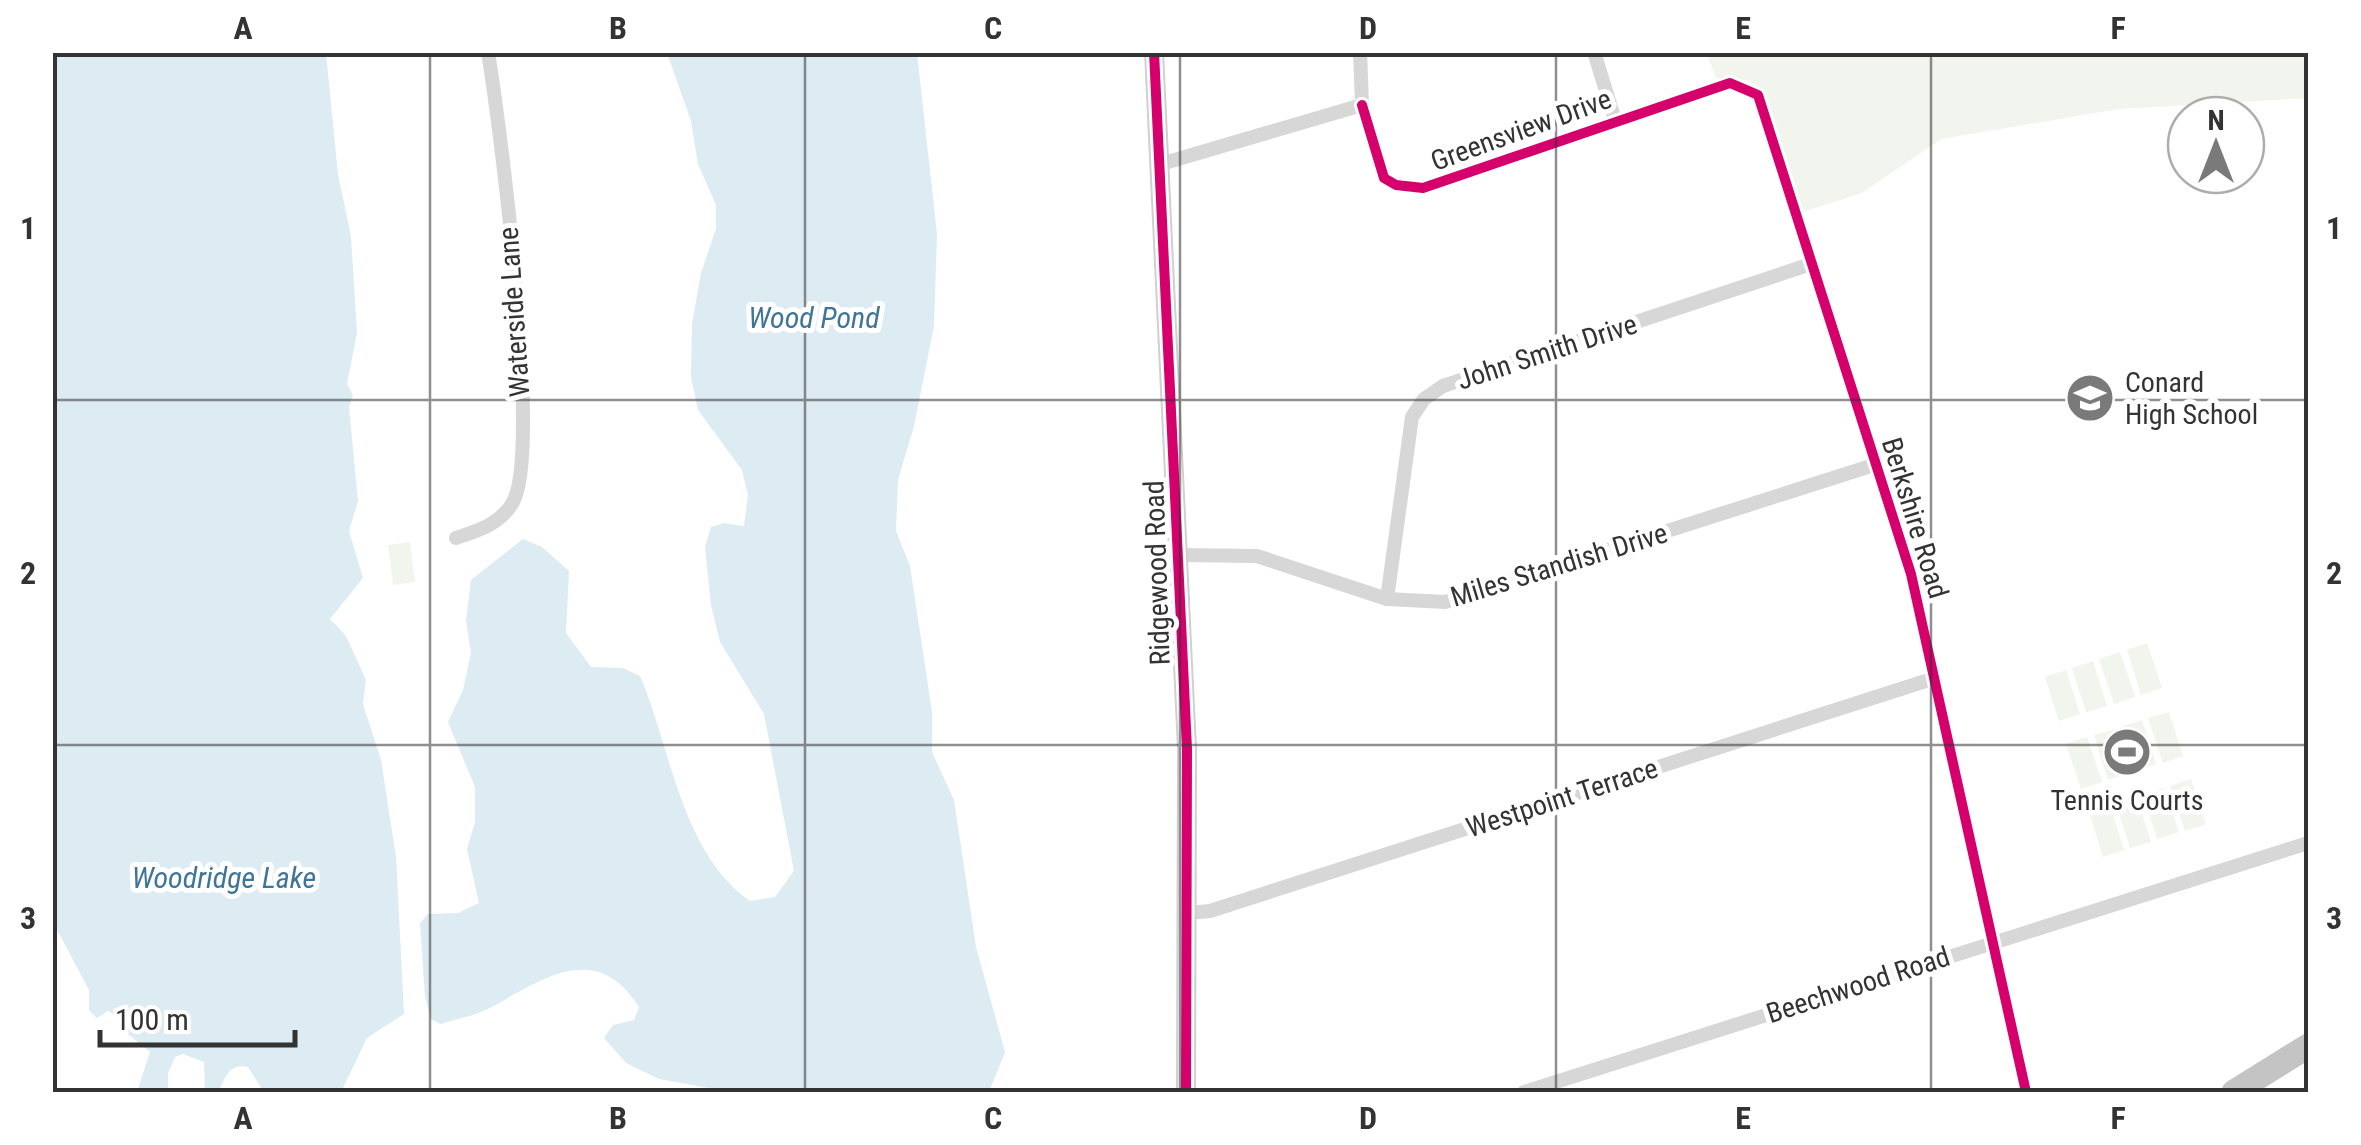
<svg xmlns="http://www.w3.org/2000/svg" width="2361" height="1145" font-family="'Roboto Condensed',sans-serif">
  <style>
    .green { fill: #f1f5ed }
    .water { fill: #ddebf3 }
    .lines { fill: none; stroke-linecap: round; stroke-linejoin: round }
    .street { stroke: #d7d7d7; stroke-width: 14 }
    .secondary { stroke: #d0d0d0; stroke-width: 20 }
    .highway { stroke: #c4c4c4; stroke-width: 25 }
    .cycleway-casing { stroke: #fff; stroke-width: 16 }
    .cycleway { stroke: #d6006c; stroke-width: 10 }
    .grid { fill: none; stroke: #333; stroke-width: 2.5; stroke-opacity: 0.55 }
    .labels { text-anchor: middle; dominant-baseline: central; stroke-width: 10; stroke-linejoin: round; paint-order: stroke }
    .street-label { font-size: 28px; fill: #333; stroke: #fff }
    .poi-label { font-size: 28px; fill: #333; stroke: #fff; text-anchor: start }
    .water-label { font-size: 30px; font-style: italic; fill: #3f7597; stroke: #fff }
    .neatline { fill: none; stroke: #333; stroke-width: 4 }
    .grid-label { font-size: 32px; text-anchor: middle; font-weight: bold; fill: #333 }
  </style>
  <rect width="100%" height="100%" fill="#fff"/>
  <g class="green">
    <path d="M 1706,53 L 2308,53 L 2308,98 L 2119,109 L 1941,139 L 1862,193 L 1803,212 L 1764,91 L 1747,80 L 1717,79 Z"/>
    <path d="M 410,542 L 415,582 L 393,585 L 388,545 Z"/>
    <path d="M 2147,643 L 2162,688 L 2141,695 L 2127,650 Z"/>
    <path d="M 2120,652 L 2135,697 L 2114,704 L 2099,659 Z"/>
    <path d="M 2093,661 L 2107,706 L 2086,712 L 2072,668 Z"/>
    <path d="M 2066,670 L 2080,714 L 2059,721 L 2045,677 Z"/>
    <path d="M 2169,712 L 2183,756 L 2163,763 L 2148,718 Z"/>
    <path d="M 2142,720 L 2156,764 L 2136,771 L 2121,727 Z"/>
    <path d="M 2115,729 L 2129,773 L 2108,780 L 2094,735 Z"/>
    <path d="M 2087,737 L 2102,782 L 2081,789 L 2066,744 Z"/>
    <path d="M 2191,779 L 2206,824 L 2185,831 L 2170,786 Z"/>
    <path d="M 2164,788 L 2179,832 L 2157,839 L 2143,795 Z"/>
    <path d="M 2137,797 L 2151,842 L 2130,848 L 2116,804 Z"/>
    <path d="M 2110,805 L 2124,850 L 2103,857 L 2089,812 Z"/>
  </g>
  <g class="water">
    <path d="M 52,53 L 326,53 L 338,175 L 351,236 L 357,333 L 347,384 L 353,395 L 349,407 L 358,501 L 349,531 L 363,578 L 330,619 L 346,636 L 366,680 L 363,704 L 381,760 L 396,857 L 404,1014 L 367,1038 L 341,1092 L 264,1092 L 248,1067 C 229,1063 226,1077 218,1092 L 205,1092 L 204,1062 L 183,1054 L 175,1057 L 168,1073 L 168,1092 L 137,1092 L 150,1052 L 118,1026 L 122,1019 L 108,1011 L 97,1018 L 89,1010 L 89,990 L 53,922 Z"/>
    <path d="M 667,53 L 917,53 L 937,234 L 934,326 L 914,426 L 898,480 L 896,531 L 910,566 L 932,712 L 932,752 L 954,800 L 976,947 L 1005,1052 L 989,1092 L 731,1092 L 659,1079 L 626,1063 L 604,1038 L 613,1025 L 634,1020 L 639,1007 C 597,940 543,978 492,1007 C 476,1015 458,1019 440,1024 L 431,1019 L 425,997 L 420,923 L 428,914 L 458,913 L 479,903 L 467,849 L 475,822 L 475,787 L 448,722 L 463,690 L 471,653 L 466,621 L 471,580 L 523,539 L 542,547 L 569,571 L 566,633 L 591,667 L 623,668 L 640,676 C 671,748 681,853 750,901 L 775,897 L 794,871 L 764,714 L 720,642 L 711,605 L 705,547 L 711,527 L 724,523 L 744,526 L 748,495 L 742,470 L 698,410 L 691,377 L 692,324 L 701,273 L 716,229 L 716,205 L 698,164 L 691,121 Z"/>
  </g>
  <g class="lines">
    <g class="street">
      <path d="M 1594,52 L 1615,120"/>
      <path d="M 1362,105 L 1384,178 L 1396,185 L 1423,188 L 1730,83 L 1758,95 L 1911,574 L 2026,1092"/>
      <path d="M 1161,164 L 1362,105 L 1360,52"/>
      <path d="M 456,538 C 477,531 501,524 513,502 C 542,450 500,126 488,52"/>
      <path d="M 1179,555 L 1257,556 L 1387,599 L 1445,602 L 1877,464"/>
      <path d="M 1387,599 L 1412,417 L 1424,399 L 1443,386 L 1811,264"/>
      <path d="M 1188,913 L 1210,911 L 1935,678"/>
      <path d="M 1524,1092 L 2308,843"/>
    </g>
    <path class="secondary" d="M 1154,52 L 1187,749 L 1186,1092"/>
    <path class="highway" d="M 2234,1092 L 2308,1046"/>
    <g class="cycleway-casing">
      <g id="cycleway">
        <path d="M 1154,52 L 1187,749 L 1186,1092"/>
        <path d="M 1362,105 L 1384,178 L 1396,185 L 1423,188 L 1730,83 L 1758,95 L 1911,574 L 2026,1092"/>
      </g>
    </g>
    <use href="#cycleway" class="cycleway"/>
  </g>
  <path class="grid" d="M 430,52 L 430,1092M 805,52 L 805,1092M 1180,52 L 1180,1092M 1556,52 L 1556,1092M 1931,52 L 1931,1092M 52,400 L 2308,400M 52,745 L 2308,745"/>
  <defs>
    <g id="school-disc" transform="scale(2.5)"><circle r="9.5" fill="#7a7a7a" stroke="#fff"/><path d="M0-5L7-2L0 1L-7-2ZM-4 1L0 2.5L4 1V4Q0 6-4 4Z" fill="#fff"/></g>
    <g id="stadium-disc" transform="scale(2.5)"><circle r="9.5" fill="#7a7a7a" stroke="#fff"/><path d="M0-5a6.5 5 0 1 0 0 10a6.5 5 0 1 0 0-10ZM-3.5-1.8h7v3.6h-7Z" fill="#fff"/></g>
  </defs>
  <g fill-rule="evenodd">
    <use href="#school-disc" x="2090" y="398"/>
    <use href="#stadium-disc" x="2127" y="752"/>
  </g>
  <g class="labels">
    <g class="street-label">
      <text transform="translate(1521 130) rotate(-20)">Greensview Drive</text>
      <text transform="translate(514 312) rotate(-94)">Waterside Lane</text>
      <text transform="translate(1547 352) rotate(-18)">John Smith Drive</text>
      <text transform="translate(1915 518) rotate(73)">Berkshire Road</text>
      <text transform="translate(1559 565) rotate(-17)">Miles Standish Drive</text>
      <text transform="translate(1157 573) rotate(-92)">Ridgewood Road</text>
      <text transform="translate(1562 798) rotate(-18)">Westpoint Terrace</text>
      <text transform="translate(1858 985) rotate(-18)">Beechwood Road</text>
    </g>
    <g class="poi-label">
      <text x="2125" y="382">Conard<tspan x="2125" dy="32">High School</tspan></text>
      <text x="2127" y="800" text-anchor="middle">Tennis Courts</text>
    </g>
    <g class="water-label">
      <text x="814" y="317">Wood Pond</text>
      <text x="224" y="877">Woodridge Lake</text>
    </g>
  </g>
  <rect width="2361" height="1145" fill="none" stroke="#ffffff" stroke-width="110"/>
  <g transform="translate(2216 145)"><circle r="48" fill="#ffffff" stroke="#adadad" stroke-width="2.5"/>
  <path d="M0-8L18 38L0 25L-18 38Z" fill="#7a7a7a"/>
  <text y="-15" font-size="28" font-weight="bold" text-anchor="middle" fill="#333333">N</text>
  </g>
  <path d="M100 1030v15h195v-15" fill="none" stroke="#333333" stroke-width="5"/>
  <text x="115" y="1030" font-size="30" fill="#333333" stroke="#ffffff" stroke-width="8" paint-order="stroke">100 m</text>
  <rect x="55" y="55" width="2251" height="1035" class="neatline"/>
  <g class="grid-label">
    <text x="243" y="39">A</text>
    <text x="618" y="39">B</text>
    <text x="993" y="39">C</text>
    <text x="1368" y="39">D</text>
    <text x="1743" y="39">E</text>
    <text x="2118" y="39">F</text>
    <text x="28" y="239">1</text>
    <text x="2334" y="239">1</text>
    <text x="28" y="584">2</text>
    <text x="2334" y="584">2</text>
    <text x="28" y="929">3</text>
    <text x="2334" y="929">3</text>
    <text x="243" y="1129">A</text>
    <text x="618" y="1129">B</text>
    <text x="993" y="1129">C</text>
    <text x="1368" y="1129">D</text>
    <text x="1743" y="1129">E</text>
    <text x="2118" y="1129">F</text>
  </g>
</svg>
